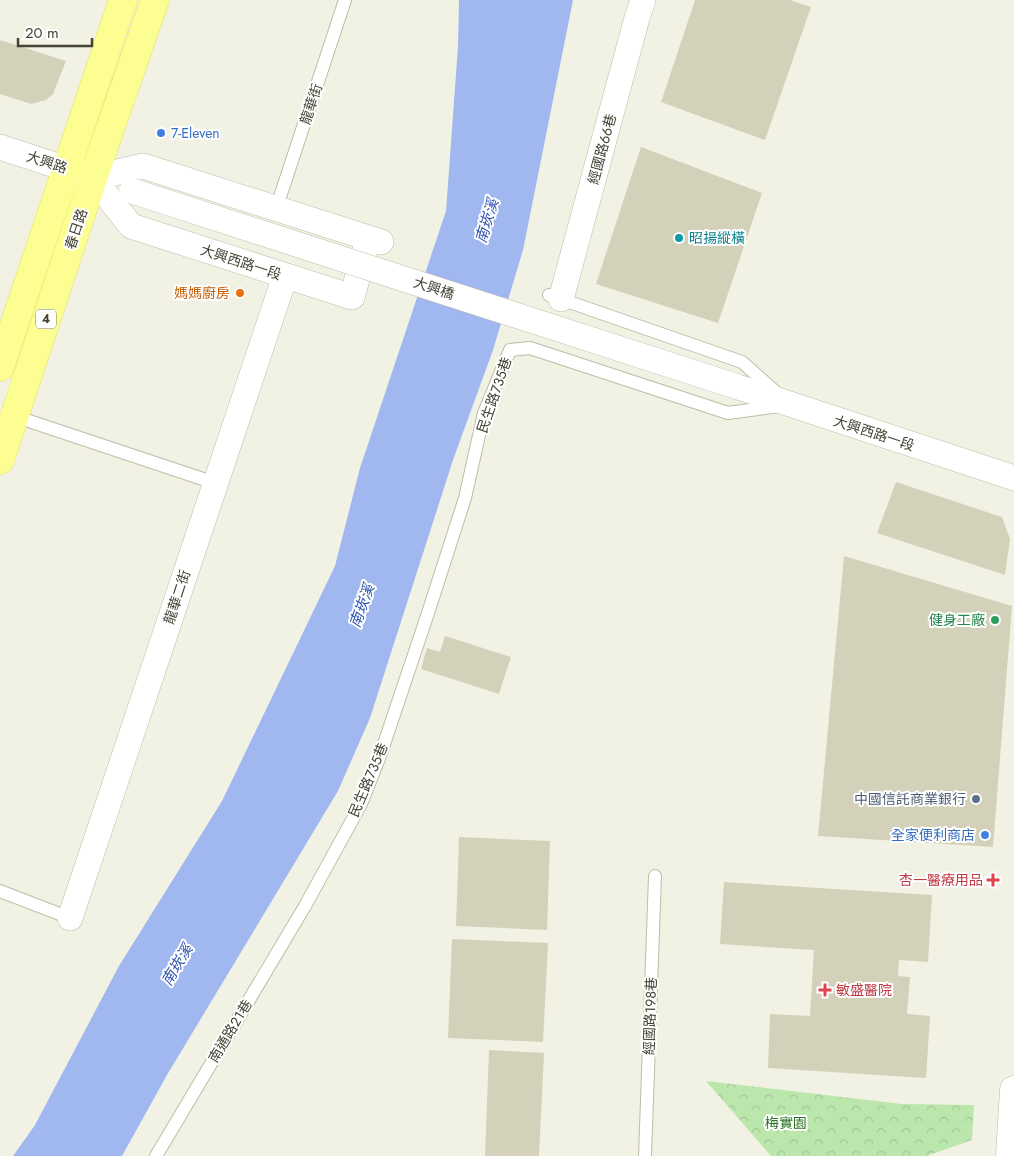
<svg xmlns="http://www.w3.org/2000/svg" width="1014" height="1156" font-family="Jost,'Noto Sans TC',sans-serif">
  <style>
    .forest { fill: url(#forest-crowns) }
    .water { fill: #a0b7f0 }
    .building { fill: #d4d1ba }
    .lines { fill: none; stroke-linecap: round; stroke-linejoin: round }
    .service-casing { stroke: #bdbca7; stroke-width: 14 }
    .minor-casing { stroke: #bdbca7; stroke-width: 26 }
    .tertiary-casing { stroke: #bdbca7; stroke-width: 29 }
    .primary-casing { stroke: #e3e262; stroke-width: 29 }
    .service { stroke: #fff; stroke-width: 12 }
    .minor { stroke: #fff; stroke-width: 25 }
    .tertiary { stroke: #fff; stroke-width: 28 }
    .primary { stroke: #fdfe92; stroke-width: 28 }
    .minor-bridge-casing { stroke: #bdbca7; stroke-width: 26; stroke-linecap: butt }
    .minor-bridge { stroke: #fff; stroke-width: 25 }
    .shop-dot { fill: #3f7fe0; stroke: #fff; stroke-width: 2 }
    .culture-dot { fill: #0f9aa8; stroke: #fff; stroke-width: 2 }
    .food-dot { fill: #e8710a; stroke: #fff; stroke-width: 2 }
    .leisure-dot { fill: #2e9e5b; stroke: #fff; stroke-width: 2 }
    .service-dot { fill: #5c6f8a; stroke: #fff; stroke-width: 2 }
    .health-dot { fill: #e0444e; stroke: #fff; stroke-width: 2 }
    .labels { text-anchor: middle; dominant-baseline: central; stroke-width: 4; stroke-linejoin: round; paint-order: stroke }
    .shield { fill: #fff; stroke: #7c7b71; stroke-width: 1 }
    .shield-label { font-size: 12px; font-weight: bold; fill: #444334 }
    .street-label { font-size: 14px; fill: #444334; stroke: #fff }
    .shop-label { font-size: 14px; fill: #366cbe; stroke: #fff; text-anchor: start }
    .culture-label { font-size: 14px; fill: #0d838f; stroke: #fff; text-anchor: start }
    .food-label { font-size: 14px; fill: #c56008; stroke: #fff; text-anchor: end }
    .leisure-label { font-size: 14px; fill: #27864d; stroke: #fff; text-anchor: end }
    .service-label { font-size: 14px; fill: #4e5e75; stroke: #fff; text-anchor: end }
    .health-label { font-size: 14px; fill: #be3a42; stroke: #fff; text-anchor: end }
    .park-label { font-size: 14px; fill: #2e7528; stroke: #fff }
    .water-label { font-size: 15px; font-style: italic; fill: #2e53af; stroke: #fff }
  </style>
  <defs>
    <pattern id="forest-crowns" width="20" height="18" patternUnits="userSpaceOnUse" patternTransform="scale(1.25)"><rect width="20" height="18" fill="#bbe7ad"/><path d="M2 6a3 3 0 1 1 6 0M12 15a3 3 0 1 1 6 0" fill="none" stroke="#a2c795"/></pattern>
  </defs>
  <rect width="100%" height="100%" fill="#f2f2e4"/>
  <path class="forest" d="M 706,1081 L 902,1104 L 974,1105 L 972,1140 L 926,1156 L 771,1156 Z"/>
  <path class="water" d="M 459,0 L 573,0 L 523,250 L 493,350 L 453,460 L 370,718 L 338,791 L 167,1075 L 122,1156 L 13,1156 L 35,1125 L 119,966 L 222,801 L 335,566 L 360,468 L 446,211 L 458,47 Z"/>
  <g class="building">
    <path d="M 695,0 L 790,0 L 811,7 L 765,140 L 661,102 Z"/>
    <path d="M 0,40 L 66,61 L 53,94 L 46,100 L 31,104 L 0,94 Z"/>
    <path d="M 641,147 L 762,193 L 718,323 L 596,284 Z"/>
    <path d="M 896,482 L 1002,517 L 1010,539 L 1005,575 L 877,533 Z"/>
    <path d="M 844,556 L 1012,606 L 993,847 L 818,836 Z"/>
    <path d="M 445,636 L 511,657 L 499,694 L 421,669 L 427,648 L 440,652 Z"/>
    <path d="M 459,837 L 550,841 L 547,930 L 456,926 Z"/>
    <path d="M 724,882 L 932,895 L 928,962 L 899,960 L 898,976 L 910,977 L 907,1014 L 930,1016 L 926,1078 L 768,1068 L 770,1014 L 810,1016 L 814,950 L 720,944 Z"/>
    <path d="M 452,939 L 548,943 L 543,1042 L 448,1038 Z"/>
    <path d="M 489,1050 L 544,1053 L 539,1156 L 485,1156 Z"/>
  </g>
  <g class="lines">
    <g class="service-casing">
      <g id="service">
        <path d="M 276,209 L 345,0"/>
        <path d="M 549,295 L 742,362 L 778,394"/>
        <path d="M 14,416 L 215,483"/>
        <path d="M 0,891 L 70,918"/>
        <path d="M 156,1156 L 305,906 L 361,804 L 380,756 L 428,613 L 465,498 L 484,413 L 510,350 L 530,348 L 728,413 L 780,406"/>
        <path d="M 645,1156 L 655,876"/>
      </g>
    </g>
    <g class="minor-casing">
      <g id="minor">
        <path d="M 0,147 L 85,175"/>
        <path d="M 368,239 L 352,297 L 131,226 L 93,178 L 143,166 L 381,242"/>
        <path d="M 561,299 L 637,18 L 643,0"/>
        <path d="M 735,386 L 1014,478"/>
        <path d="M 70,918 L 285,276"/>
      </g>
    </g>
    <g class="tertiary-casing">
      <path id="tertiary" d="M 1010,1156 L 1014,1090"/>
    </g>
    <g class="primary-casing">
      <g id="primary">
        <path d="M 0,367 L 123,0"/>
        <path d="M 0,460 L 93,178 L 155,0"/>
      </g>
    </g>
    <use href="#service" class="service"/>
    <use href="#minor" class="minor"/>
    <use href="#tertiary" class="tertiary"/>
    <use href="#primary" class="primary"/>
    <g class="minor-bridge-casing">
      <path id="minor-bridge" d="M 132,191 L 735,386"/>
    </g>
    <use href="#minor-bridge" class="minor-bridge"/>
  </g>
  <g class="shop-dot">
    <circle cx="161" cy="133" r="5"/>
    <circle cx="985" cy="835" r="5"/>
  </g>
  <circle class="culture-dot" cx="679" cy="238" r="5"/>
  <circle class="food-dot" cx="240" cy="293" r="5"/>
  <circle class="leisure-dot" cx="995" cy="620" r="5"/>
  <circle class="service-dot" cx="976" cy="799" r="5"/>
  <g class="health-dot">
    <path d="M990.5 872.5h5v5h5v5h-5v5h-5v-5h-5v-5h5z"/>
    <path d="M822.5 982.5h5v5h5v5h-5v5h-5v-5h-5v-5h5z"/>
  </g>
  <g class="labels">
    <rect class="shield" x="36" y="309.5" width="20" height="19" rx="4"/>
    <g class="shield-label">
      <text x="46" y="319">4</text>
    </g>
    <g class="street-label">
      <text transform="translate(311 104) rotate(-72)">龍華街</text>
      <text transform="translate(602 149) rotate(-75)">經國路66巷</text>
      <text transform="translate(47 162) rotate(18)">大興路</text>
      <text transform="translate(76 229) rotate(-72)">春日路</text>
      <text transform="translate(241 262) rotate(18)">大興西路一段</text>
      <text transform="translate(434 288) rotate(18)">大興橋</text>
      <text transform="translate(494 395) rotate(-71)">民生路735巷</text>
      <text transform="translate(874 433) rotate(18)">大興西路一段</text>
      <text transform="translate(177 597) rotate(-72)">龍華二街</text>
      <text transform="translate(368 780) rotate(-67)">民生路735巷</text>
      <text transform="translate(650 1016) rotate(-88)">經國路198巷</text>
      <text transform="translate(230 1031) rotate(-59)">南通路21巷</text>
    </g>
    <g class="shop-label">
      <text x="171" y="133">7-Eleven</text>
      <text x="975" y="835" text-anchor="end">全家便利商店</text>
    </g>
    <g class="culture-label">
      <text x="689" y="238">昭揚縱橫</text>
    </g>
    <g class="food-label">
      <text x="230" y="293">媽媽廚房</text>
    </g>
    <g class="leisure-label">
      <text x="985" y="620">健身工廠</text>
    </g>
    <g class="service-label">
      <text x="966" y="799">中國信託商業銀行</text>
    </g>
    <g class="health-label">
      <text x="983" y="880">杏一醫療用品</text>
      <text x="836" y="990" text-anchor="start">敏盛醫院</text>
    </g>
    <g class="park-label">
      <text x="786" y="1123">梅實園</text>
    </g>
    <g class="water-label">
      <text transform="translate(487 221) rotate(-73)">南崁溪</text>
      <text transform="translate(362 606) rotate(-70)">南崁溪</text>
      <text transform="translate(177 965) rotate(-59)">南崁溪</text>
    </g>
  </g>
  <path d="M18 38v8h74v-8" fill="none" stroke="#444334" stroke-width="2.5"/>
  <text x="25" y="38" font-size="15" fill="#444334" stroke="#ffffff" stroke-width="4" paint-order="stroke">20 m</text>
</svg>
